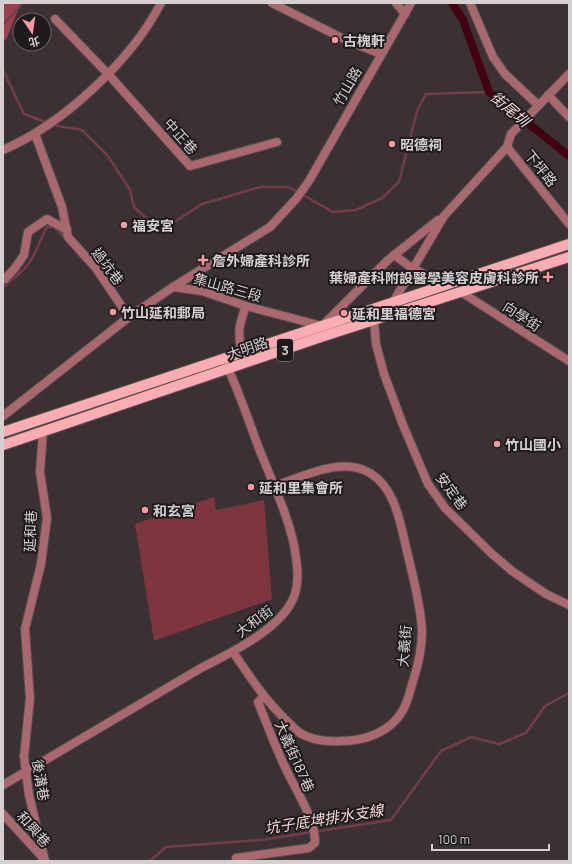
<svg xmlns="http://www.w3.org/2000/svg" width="572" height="864" font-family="Manrope,'Noto Sans TC',sans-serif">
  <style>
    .green { fill: #7d363f }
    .forest { fill: #9d3f4d }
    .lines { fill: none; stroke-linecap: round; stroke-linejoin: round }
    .stream { stroke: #6f3e4a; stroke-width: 2.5 }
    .canal { stroke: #430010; stroke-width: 8 }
    .street-casing { stroke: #574d4e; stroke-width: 10 }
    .primary-casing { stroke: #574d4e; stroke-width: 12 }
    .street { stroke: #a9686e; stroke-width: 8 }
    .primary { stroke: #fcadb3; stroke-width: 10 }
    .poi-dot { fill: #f49aa2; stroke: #1f1a1b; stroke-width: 1.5 }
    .labels { text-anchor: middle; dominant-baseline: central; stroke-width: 4; stroke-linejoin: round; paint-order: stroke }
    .shield { fill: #1f1a1b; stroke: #9f999a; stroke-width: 1 }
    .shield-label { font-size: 13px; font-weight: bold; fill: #d6cfd0 }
    .poi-label { font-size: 14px; font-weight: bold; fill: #d6cfd0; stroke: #1f1a1b; text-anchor: start }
    .street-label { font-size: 14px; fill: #d6cfd0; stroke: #1f1a1b }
    .water-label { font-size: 15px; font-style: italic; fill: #f4d8da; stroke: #1f1a1b }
  </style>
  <rect width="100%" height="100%" fill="#3b3132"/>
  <path class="green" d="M 214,497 L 216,510 L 264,500 L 272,599 L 154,641 L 135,524 Z"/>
  <path class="forest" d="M 3,3 L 21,3 L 6,40 L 3,39 Z"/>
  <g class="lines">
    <g class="stream">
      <path d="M 3,25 L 23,3"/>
      <path d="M 3,70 L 24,114 L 48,123"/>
      <path d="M 52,125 L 82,130 L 108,156 L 130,190 L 134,207 L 153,224 L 176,221 L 202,204 L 260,187 L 289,187 L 333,212 L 356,210 L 382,198 L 399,182 L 417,111 L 426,94 L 489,92"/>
      <path d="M 3,285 L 5,286 C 16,276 29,267 35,253 C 39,244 42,236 47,227 L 55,227 L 83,260"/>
      <path d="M 150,861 L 166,847 L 261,840 L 391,820 L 441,751 L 471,737 L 499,744 L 526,733 L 545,706 L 569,693"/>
    </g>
    <path class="canal" d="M 452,3 L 463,20 L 489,92 L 569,156"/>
    <g class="street-casing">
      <g id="street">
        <path d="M 272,3 L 348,41 L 381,54"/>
        <path d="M 396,3 L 405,14"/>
        <path d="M 470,3 L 493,57 L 505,74 L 538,105"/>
        <path d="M 55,19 L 109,75 L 190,166 L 277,142"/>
        <path d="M 548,95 L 569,117"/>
        <path d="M 35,134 L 62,207 L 68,237 L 95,267 L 129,317"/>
        <path d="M 507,147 L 569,224"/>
        <path d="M 3,150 C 63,124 131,61 161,3"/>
        <path d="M 394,255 L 412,268 L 446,285"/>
        <path d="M 5,279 L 15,268 L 24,255 L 28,232 L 47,219 L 67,230"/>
        <path d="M 173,287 L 270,227 L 296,199 L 309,181 L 411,3"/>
        <path d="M 461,292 L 569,361"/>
        <path d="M 392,304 L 444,216 L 507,147 L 511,134 L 569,74"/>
        <path d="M 379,316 L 374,321 L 376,344 L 384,374 L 403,425 L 428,484 L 445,508 L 491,553 L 512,571 L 546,594 L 569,605"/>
        <path d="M 242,352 C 237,332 239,325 246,306"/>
        <path d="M 3,416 L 129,317 L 173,287 L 202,291 L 246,306 L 322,326 L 388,260 L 438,220"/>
        <path d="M 43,432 L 40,472 L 47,518 L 41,564 L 25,629 L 30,698 L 24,757 L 29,795 L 45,861"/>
        <path d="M 233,652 C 250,677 265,700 287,721 C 291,725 296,730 300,733 C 313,741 327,742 341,741 C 365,741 391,732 403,710 C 408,701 410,691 413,681 C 418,666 422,647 422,631 C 421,605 412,573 406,547 C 400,522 395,488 370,473 C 340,456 303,477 274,486"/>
        <path d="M 3,785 L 201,668 C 229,654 278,630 292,601 C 301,584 297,563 294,545 C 287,513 272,481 260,451 C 248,420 238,387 223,358"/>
        <path d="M 3,814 L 44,859"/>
        <path d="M 237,861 L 236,858 L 309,848 L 315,843 C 316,820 295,789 285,767 C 275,746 267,724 258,702 L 263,697"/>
      </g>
    </g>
    <g class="primary-casing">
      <g id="primary">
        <path d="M 3,432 L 569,244"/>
        <path d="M 3,445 L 324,336 L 569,257"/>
      </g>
    </g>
    <use href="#street" class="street"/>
    <use href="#primary" class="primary"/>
  </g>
  <g class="poi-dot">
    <circle cx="335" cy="40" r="4"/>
    <circle cx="392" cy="144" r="4"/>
    <circle cx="124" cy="225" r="4"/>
    <path d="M201 254h4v4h4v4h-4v4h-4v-4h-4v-4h4z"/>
    <path d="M546 271h4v4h4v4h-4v4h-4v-4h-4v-4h4z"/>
    <circle cx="113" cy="312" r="4"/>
    <circle cx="344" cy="313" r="4"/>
    <circle cx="497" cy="444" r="4"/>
    <circle cx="251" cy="487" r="4"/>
    <circle cx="145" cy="510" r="4"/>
  </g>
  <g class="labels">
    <rect class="shield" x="277" y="339" width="16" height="22" rx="3"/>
    <g class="shield-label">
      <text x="285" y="350">3</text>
    </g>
    <g class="poi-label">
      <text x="343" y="40">古槐軒</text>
      <text x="400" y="144">昭德祠</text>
      <text x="132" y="225">福安宮</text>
      <text x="212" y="260">詹外婦產科診所</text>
      <text x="539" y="277" text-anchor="end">葉婦產科附設醫學美容皮膚科診所</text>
      <text x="121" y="312">竹山延和郵局</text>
      <text x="352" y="313">延和里福德宮</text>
      <text x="505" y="444">竹山國小</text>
      <text x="259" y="487">延和里集會所</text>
      <text x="153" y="510">和玄宮</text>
    </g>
    <g class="street-label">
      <text transform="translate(347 86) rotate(-60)">竹山路</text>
      <text transform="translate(181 136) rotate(48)">中正巷</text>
      <text transform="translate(541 168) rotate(51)">下坪路</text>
      <text transform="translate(108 266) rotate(53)">過坑巷</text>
      <text transform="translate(228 287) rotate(16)">集山路三段</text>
      <text transform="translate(522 316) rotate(33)">向學街</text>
      <text transform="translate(247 348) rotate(-19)">大明路</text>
      <text transform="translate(452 491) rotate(53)">安定巷</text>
      <text transform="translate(30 531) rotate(-88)">延和巷</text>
      <text transform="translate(254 621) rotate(-37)">大和街</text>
      <text transform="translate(404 646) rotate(-85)">大義街</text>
      <text transform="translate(295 756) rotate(66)">大義街187巷</text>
      <text transform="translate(41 780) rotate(81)">後溝巷</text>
      <text transform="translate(34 829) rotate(48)">和興巷</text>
    </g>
    <g class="water-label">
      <text transform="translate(510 109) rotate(40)">街尾圳</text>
      <text transform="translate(324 819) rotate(-9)">坑子底埤排水支線</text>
    </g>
  </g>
  <rect width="572" height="864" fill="none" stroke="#d6cfd0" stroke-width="8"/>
  <g transform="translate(32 32) rotate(167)"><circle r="19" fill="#1f1a1b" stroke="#686263"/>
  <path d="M0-3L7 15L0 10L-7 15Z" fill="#f49aa2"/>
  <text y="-6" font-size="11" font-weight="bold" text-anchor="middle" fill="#d6cfd0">北</text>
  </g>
  <path d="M432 844v6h117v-6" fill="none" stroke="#d6cfd0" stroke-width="2"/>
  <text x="438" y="844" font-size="12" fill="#d6cfd0" stroke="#1f1a1b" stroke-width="3" paint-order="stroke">100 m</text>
</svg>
